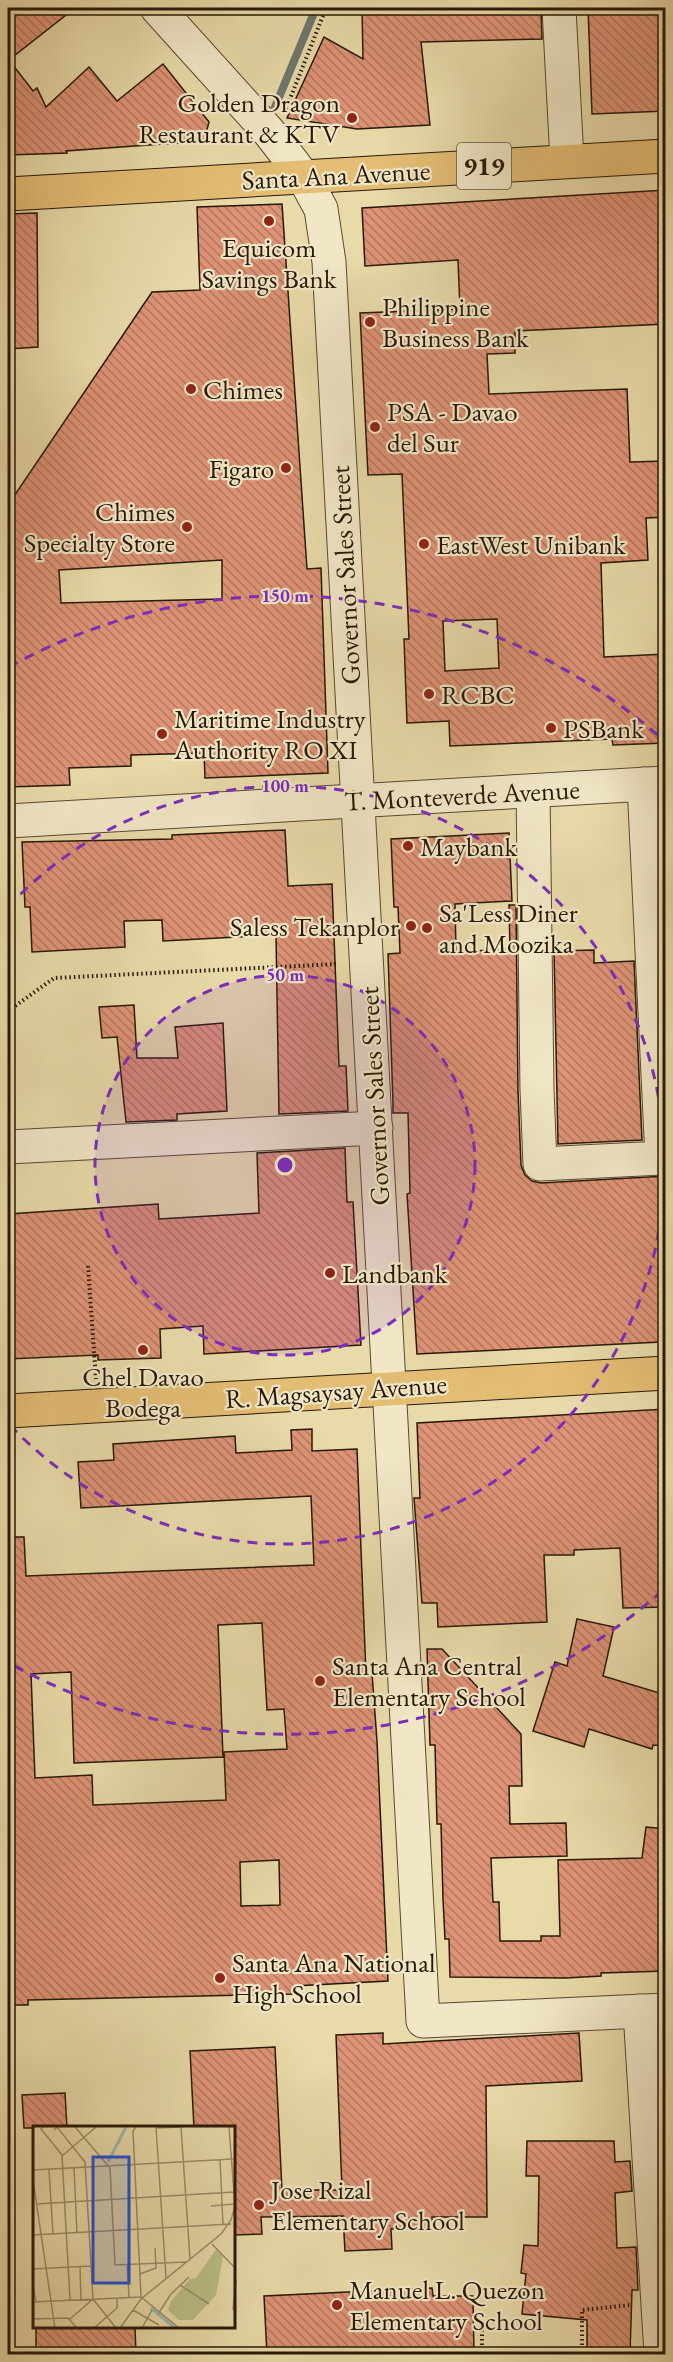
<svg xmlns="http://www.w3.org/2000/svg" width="673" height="2362" font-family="'EB Garamond',serif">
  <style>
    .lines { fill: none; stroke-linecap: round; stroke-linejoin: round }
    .stream { stroke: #6d786f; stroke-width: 8 }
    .building { fill: url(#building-back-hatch); stroke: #261807; stroke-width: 1.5; fill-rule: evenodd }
    .minor-casing { stroke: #574830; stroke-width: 35 }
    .major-casing { stroke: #261807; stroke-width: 35 }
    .path { stroke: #261807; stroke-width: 4; stroke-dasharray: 1.5 3; stroke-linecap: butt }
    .minor { stroke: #f1e7c7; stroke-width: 33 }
    .major { stroke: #e4bd74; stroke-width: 33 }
    .ring { fill: none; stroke: #7b2cbf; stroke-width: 3; stroke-dasharray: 10 8 }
    .poi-dot { fill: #8f2418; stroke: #f1e7c7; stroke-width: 2 }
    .labels { text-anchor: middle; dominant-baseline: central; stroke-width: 4.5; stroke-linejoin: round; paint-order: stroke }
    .shield { fill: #f1e7c7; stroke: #635641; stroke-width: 1.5 }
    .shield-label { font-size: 26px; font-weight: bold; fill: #261807 }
    .poi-label { font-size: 27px; fill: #261807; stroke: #f1e7c7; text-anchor: start }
    .street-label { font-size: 27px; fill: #261807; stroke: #f1e7c7 }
    .inset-river { fill: none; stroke: #9cb8b4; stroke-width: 3 }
    .inset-road { fill: none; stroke: #9b8c68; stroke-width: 1.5 }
    .view { fill: #1d4ed8; fill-opacity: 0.15; stroke: #1d4ed8; stroke-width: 3 }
    .inset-edge { fill: none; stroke: #261807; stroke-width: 3 }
    .centre { fill: #7b2cbf; stroke: #f1e7c7; stroke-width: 3 }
    .ring-label { font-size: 18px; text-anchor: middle; font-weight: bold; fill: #7b2cbf; stroke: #f1e7c7; stroke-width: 4.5; stroke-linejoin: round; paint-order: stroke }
  </style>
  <defs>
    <pattern id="building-back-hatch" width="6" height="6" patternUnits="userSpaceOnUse" patternTransform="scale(1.5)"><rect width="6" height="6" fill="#de9376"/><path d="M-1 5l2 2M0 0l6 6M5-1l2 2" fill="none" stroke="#b4775f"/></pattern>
  </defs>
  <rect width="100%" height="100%" fill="#e9daa9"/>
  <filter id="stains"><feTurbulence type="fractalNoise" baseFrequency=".00333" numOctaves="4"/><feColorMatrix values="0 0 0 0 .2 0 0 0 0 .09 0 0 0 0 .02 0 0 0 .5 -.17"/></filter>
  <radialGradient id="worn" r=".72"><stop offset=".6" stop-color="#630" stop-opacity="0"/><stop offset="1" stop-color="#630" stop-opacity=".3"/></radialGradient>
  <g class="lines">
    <path class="stream" d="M 275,107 L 316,8"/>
  </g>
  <g class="building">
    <path d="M 8,8 L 75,8 L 9,60 L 33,91 L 37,88 L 46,107 L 89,67 L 117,101 L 163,64 L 209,122 L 204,141 L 66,151 L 67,153 L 8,155 Z"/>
    <path d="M 362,8 L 541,8 L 542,39 L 421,42 L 430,125 L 357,129 L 287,118 L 324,37 L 363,59 Z"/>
    <path d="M 588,8 L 666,8 L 666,111 L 592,114 Z"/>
    <path d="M 666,190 L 666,324 L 515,331 L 515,353 L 487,354 L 489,394 L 627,389 L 630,462 L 666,461 L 666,517 L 646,518 L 648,560 L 601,563 L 604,657 L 666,654 L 666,743 L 613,745 L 612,739 L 450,746 L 449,721 L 407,723 L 404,639 L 409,639 L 402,474 L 368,475 L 360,313 L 460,309 L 458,260 L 365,266 L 362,208 ZM 497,619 L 499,668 L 445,671 L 443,621 Z"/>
    <path d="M 282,204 L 307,569 L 321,568 L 328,773 L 205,778 L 204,753 L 131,755 L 131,766 L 69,768 L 70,785 L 8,787 L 8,505 L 152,292 L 200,290 L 197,207 ZM 222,560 L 222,599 L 61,603 L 59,570 Z"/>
    <path d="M 37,213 L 38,347 L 8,349 L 8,214 Z"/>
    <path d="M 285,830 L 288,886 L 332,884 L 339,1066 L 346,1066 L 348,1111 L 279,1114 L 276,935 L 163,941 L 162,920 L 124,921 L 125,947 L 32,952 L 30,907 L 25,907 L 22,842 L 172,839 L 172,835 Z"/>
    <path d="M 509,833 L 512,901 L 455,904 L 456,952 L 510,949 L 509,905 L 516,905 L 518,1091 L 521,1165 L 525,1175 L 532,1181 L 541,1183 L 666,1176 L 666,1340 L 661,1340 L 661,1342 L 417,1354 L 407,1194 L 410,1193 L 408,1113 L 393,1113 L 393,1104 L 388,954 L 400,953 L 398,907 L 394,907 L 391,839 Z"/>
    <path d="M 594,950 L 594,963 L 634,961 L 642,1140 L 558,1144 L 554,951 Z"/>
    <path d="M 134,1005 L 137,1058 L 178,1058 L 175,1027 L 223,1023 L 227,1111 L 177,1114 L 177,1120 L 126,1122 L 117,1037 L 102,1038 L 99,1007 Z"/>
    <path d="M 345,1148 L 347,1202 L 353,1202 L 361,1345 L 204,1354 L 203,1326 L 160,1329 L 161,1358 L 98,1360 L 98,1355 L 8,1359 L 8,1214 L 158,1204 L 159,1219 L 259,1213 L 257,1153 Z"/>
    <path d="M 666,1409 L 666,1607 L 623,1608 L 620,1548 L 574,1550 L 574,1555 L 544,1555 L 547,1622 L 438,1627 L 437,1603 L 422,1603 L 414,1498 L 420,1498 L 417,1423 Z"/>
    <path d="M 312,1429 L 312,1451 L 357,1449 L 366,1674 L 372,1673 L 377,1741 L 388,1981 L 294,1986 L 294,1994 L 28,2000 L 28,2005 L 8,2005 L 8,1537 L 24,1537 L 26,1576 L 314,1565 L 311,1496 L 81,1508 L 78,1462 L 114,1460 L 113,1444 L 235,1436 L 236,1453 L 292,1450 L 291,1430 ZM 262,1623 L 267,1710 L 284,1709 L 287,1749 L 224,1752 L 226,1800 L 93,1805 L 92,1775 L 35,1778 L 31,1674 L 71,1672 L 74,1763 L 223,1757 L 218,1625 ZM 279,1860 L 280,1905 L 241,1906 L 240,1862 Z"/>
    <path d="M 577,1619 L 614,1627 L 603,1676 L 666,1695 L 666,1746 L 653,1745 L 652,1749 L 589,1729 L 584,1747 L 533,1731 L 555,1662 L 567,1666 Z"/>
    <path d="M 427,1649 L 442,1649 L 521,1734 L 522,1786 L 509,1786 L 510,1824 L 566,1823 L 567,1856 L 491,1858 L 493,1902 L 499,1902 L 500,1941 L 541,1941 L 541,1936 L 560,1936 L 558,1860 L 642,1858 L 646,1827 L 666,1829 L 666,1971 L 601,1973 L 601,1976 L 566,1978 L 450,1977 L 449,1939 L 445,1939 L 443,1899 L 441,1824 L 437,1824 L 435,1745 L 430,1745 Z"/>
    <path d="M 383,2033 L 383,2044 L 579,2033 L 582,2081 L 486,2086 L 487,2217 L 432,2217 L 432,2228 L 391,2229 L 392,2249 L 345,2251 L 343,2216 L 261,2217 L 262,2234 L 234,2235 L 234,2128 L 194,2128 L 190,2051 L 275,2047 L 282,2190 L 342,2190 L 336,2035 Z"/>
    <path d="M 65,2093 L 67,2128 L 24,2128 L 22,2095 Z"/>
    <path d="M 527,2141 L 614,2141 L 615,2162 L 630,2161 L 632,2191 L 615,2193 L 617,2248 L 636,2247 L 638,2290 L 632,2290 L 630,2355 L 587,2355 L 587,2320 L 522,2314 L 526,2274 L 521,2273 L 524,2245 L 538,2246 L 539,2176 L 526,2176 Z"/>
    <path d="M 432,2288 L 433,2296 L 473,2296 L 474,2355 L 267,2355 L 264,2296 Z"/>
    <path d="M 36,2328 L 135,2328 L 136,2355 L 36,2355 Z"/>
  </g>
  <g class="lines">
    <g class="minor-casing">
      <g id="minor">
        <path d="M 157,8 L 269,132 L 303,176 L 321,209 L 329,262 L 423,2021 L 666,2010"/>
        <path d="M 559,8 L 567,161"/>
        <path d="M 533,791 L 537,1090 L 540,1164 L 662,1158 L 644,784"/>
        <path d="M 8,821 L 665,783"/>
        <path d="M 8,1147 L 376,1128"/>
        <path d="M 640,2011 L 661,2354"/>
      </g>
    </g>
    <g class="major-casing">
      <g id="major">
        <path d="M 8,194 L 666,156"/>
        <path d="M 8,1411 L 666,1373"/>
      </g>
    </g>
    <g class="path">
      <path d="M 286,109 L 326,8"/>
      <path d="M 8,1011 L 54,978 L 338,964"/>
      <path d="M 88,1266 L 96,1379"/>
      <path d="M 482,2321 L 482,2354"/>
      <path d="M 582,2354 L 582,2310 L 631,2305"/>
    </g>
    <use href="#minor" class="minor"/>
    <use href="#major" class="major"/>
  </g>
  <circle cx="285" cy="1165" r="190" fill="#7b2cbf" fill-opacity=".12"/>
  <g class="ring">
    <circle cx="285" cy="1165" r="190"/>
    <path d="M8 907A379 379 0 1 1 8 1423"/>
    <path d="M662 1591A569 569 0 0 1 9 1663M9 667A569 569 0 0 1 662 739"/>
  </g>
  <g class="poi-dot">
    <circle cx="352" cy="118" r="6"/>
    <circle cx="269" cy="221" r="6"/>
    <circle cx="370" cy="322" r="6"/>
    <circle cx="191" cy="389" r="6"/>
    <circle cx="375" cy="427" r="6"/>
    <circle cx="286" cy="468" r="6"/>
    <circle cx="187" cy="527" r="6"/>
    <circle cx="424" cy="544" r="6"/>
    <circle cx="429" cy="694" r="6"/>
    <circle cx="551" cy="728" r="6"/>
    <circle cx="162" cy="734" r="6"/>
    <circle cx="408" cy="846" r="6"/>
    <circle cx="411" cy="926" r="6"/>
    <circle cx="427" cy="928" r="6"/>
    <circle cx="330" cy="1273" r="6"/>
    <circle cx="143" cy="1350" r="6"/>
    <circle cx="320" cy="1681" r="6"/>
    <circle cx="220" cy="1978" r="6"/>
    <circle cx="259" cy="2205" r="6"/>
    <circle cx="337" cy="2305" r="6"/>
  </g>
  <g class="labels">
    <rect class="shield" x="457" y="143" width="54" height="46" rx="4.5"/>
    <g class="shield-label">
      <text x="484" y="166">919</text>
    </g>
    <g class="poi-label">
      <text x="340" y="102" text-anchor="end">Golden Dragon<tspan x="340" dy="31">Restaurant &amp; KTV</tspan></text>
      <text x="269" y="247" text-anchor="middle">Equicom<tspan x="269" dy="31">Savings Bank</tspan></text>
      <text x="382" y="306">Philippine<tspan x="382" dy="31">Business Bank</tspan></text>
      <text x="203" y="389">Chimes</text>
      <text x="387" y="411">PSA - Davao<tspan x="387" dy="31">del Sur</tspan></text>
      <text x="274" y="468" text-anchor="end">Figaro</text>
      <text x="175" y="511" text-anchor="end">Chimes<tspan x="175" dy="31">Specialty Store</tspan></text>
      <text x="436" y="544">EastWest Unibank</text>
      <text x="441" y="694">RCBC</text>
      <text x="174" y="718">Maritime Industry<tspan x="174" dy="31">Authority RO XI</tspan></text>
      <text x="563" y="728">PSBank</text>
      <text x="420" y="846">Maybank</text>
      <text x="439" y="912">Sa'Less Diner<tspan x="439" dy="31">and Moozika</tspan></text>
      <text x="399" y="926" text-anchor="end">Saless Tekanplor</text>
      <text x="342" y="1273">Landbank</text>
      <text x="143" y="1376" text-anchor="middle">Chel Davao<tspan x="143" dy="31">Bodega</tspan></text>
      <text x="332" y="1665">Santa Ana Central<tspan x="332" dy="31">Elementary School</tspan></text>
      <text x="232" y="1962">Santa Ana National<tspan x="232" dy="31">High School</tspan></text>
      <text x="271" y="2189">Jose Rizal<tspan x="271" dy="31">Elementary School</tspan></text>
      <text x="349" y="2289">Manuel L. Quezon<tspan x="349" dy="31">Elementary School</tspan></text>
    </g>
    <g class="street-label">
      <text transform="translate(336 175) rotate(-3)">Santa Ana Avenue</text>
      <text transform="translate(345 575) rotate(-93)">Governor Sales Street</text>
      <text transform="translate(462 795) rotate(-3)">T. Monteverde Avenue</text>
      <text transform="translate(374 1096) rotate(-93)">Governor Sales Street</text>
      <text transform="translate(336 1391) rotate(-4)">R. Magsaysay Avenue</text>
    </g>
  </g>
  <g transform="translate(33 2126)">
    <rect width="202" height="202" fill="#e9daa9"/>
    <path d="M 184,122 L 190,131 L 183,169 L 160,194 L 146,194 L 135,184 L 138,175 L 157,153 L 163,152 Z" fill="#b9bf86"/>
    <path class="inset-river" d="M 75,36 L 93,1M 118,182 L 142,202"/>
    <path class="inset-road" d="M 10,1 L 8,3 L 29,29M 42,1 L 77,42 L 82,139 L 153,136M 103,1 L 100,5 L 108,171M 123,1 L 133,152M 148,1 L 157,133M 123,2 L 150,1M 21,4 L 24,1 L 52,36 L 60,173 L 83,202M 187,33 L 190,99M 41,42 L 44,107M 0,44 L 200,33M 16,44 L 20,108M 0,54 L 22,202M 3,78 L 201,66M 178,80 L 202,78M 0,109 L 198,98M 179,118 L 203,143M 94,138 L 96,171M 47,141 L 48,174M 0,143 L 58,140M 107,148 L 123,142 L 122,122M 0,158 L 3,176M 147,159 L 176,178M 108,171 L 146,202M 37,174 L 29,30 L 63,1M 0,176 L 108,171M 100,184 L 126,199M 200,184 L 203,153M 125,188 L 138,168 L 156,151M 0,193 L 35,192 L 44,202M 37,193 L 60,173M 61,202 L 84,182 L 84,172M 87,202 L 108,173 L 188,108 L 198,94 L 202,80 L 196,1M 109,202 L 119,184"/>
    <path class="view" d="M 60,31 L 96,31 L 96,157 L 60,157 Z"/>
    <rect width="202" height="202" class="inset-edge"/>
  </g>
  <circle cx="285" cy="1165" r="9" class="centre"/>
  <g class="ring-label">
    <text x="285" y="602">150 m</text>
    <text x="285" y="792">100 m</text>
    <text x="285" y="981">50 m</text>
  </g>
  <rect width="673" height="2362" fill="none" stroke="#e9daa9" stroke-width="30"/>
  <rect x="9" y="9" width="655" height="2344" fill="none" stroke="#261807" stroke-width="3"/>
  <rect x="15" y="15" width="643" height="2332" fill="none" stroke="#261807" stroke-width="1.5"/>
  <rect width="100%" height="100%" filter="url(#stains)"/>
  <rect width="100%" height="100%" fill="url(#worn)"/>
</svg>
